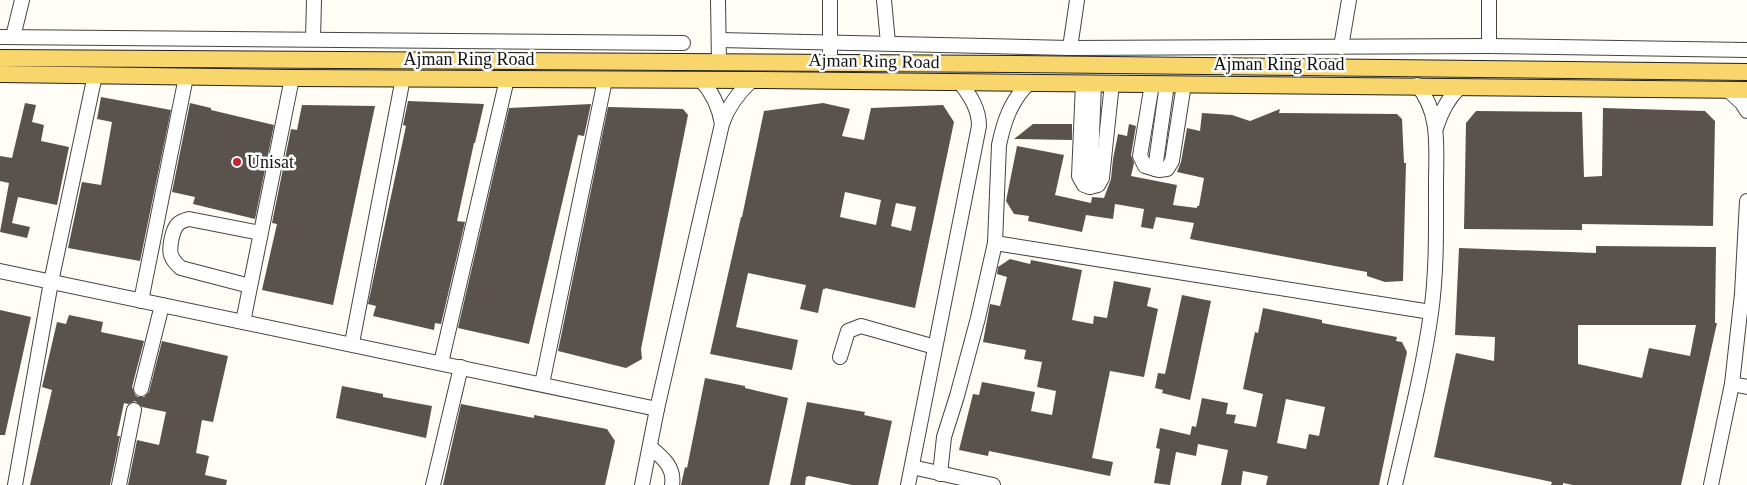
<svg xmlns="http://www.w3.org/2000/svg" width="1747" height="485" font-family="'Times New Roman',serif">
  <style>
    .building { fill: #5a524d; fill-rule: evenodd }
    .lines { fill: none; stroke-linecap: round; stroke-linejoin: round }
    .minor-casing { stroke: #444; stroke-width: 16 }
    .major-casing { stroke: #222; stroke-width: 18 }
    .minor { stroke: #fff; stroke-width: 14 }
    .major { stroke: #f9d66b; stroke-width: 16 }
    .poi-dot { fill: #c4262e; stroke: #fff; stroke-width: 2 }
    .labels { text-anchor: middle; dominant-baseline: central; stroke-width: 5; stroke-linejoin: round; paint-order: stroke }
    .street-label { font-size: 18px; fill: #111; stroke: #fff }
    .poi-label { font-size: 18px; fill: #111; stroke: #fff; text-anchor: start }
  </style>
  <rect width="100%" height="100%" fill="#fffdf5"/>
  <g class="building">
    <path d="M 101,97 L 171,110 L 140,261 L 68,248 L 82,182 L 101,185 L 112,122 L 97,119 Z"/>
    <path d="M 408,101 L 484,104 L 475,143 L 474,143 L 457,221 L 465,222 L 441,324 L 435,323 L 434,330 L 373,316 L 376,306 L 368,304 L 406,126 L 403,125 Z"/>
    <path d="M 25,103 L 36,105 L 32,122 L 44,125 L 41,141 L 69,147 L 57,205 L 18,197 L 12,223 L 30,227 L 27,238 L 0,232 L 9,183 L 0,181 L 0,156 L 12,158 Z"/>
    <path d="M 190,103 L 211,108 L 211,110 L 274,125 L 255,219 L 193,204 L 195,197 L 172,192 Z"/>
    <path d="M 823,103 L 850,109 L 842,136 L 864,140 L 871,108 L 943,105 L 954,122 L 915,308 L 825,288 L 825,289 L 823,289 L 818,313 L 800,309 L 806,285 L 748,273 L 736,327 L 798,340 L 792,370 L 710,354 L 741,217 L 742,217 L 764,111 ZM 845,192 L 881,200 L 876,225 L 840,217 ZM 896,203 L 916,207 L 911,231 L 891,226 Z"/>
    <path d="M 591,104 L 584,136 L 578,135 L 529,344 L 458,328 L 509,108 Z"/>
    <path d="M 302,105 L 375,106 L 333,305 L 262,290 L 277,224 L 272,223 L 291,129 L 297,130 Z"/>
    <path d="M 608,107 L 683,109 L 688,115 L 641,349 L 642,359 L 626,368 L 558,351 Z"/>
    <path d="M 1603,108 L 1705,111 L 1715,121 L 1713,226 L 1582,224 L 1582,230 L 1464,229 L 1466,123 L 1476,111 L 1582,112 L 1584,177 L 1602,176 Z"/>
    <path d="M 1280,109 L 1279,113 L 1397,114 L 1402,119 L 1404,163 L 1406,163 L 1403,281 L 1385,282 L 1367,276 L 1367,272 L 1190,239 L 1194,223 L 1156,217 L 1153,229 L 1141,227 L 1144,209 L 1115,204 L 1113,219 L 1086,215 L 1082,232 L 1028,221 L 1029,216 L 1014,214 L 1006,201 L 1017,146 L 1064,155 L 1055,195 L 1091,203 L 1092,197 L 1104,198 L 1111,179 L 1113,159 L 1118,134 L 1127,136 L 1129,124 L 1136,126 L 1131,155 L 1134,163 L 1131,176 L 1177,185 L 1173,205 L 1197,208 L 1197,206 L 1199,206 L 1204,178 L 1177,172 L 1181,162 L 1187,128 L 1200,131 L 1202,113 L 1232,115 L 1250,121 Z"/>
    <path d="M 1033,124 L 1072,124 L 1072,140 L 1014,139 Z"/>
    <path d="M 1596,246 L 1716,247 L 1715,323 L 1717,323 L 1681,485 L 1573,485 L 1563,483 L 1563,485 L 1551,485 L 1552,482 L 1434,457 L 1456,353 L 1494,361 L 1495,337 L 1455,335 L 1459,248 L 1596,253 ZM 1578,325 L 1696,325 L 1690,356 L 1649,348 L 1642,378 L 1578,364 Z"/>
    <path d="M 1010,259 L 1030,264 L 1031,260 L 1082,270 L 1072,320 L 1093,324 L 1094,316 L 1107,318 L 1114,281 L 1151,288 L 1147,306 L 1158,309 L 1144,377 L 1110,371 L 1092,458 L 1113,462 L 1110,476 L 989,451 L 988,456 L 959,450 L 973,394 L 979,395 L 982,382 L 1035,392 L 1031,411 L 1052,415 L 1056,391 L 1037,387 L 1042,362 L 1024,359 L 1026,350 L 983,342 L 990,304 L 1000,306 L 1007,277 L 997,274 L 998,267 Z"/>
    <path d="M 1182,295 L 1211,301 L 1190,400 L 1162,393 L 1163,390 L 1155,388 L 1158,373 L 1165,374 Z"/>
    <path d="M 1263,308 L 1322,320 L 1322,323 L 1397,337 L 1396,341 L 1402,342 L 1407,352 L 1379,485 L 1266,485 L 1268,476 L 1243,471 L 1241,485 L 1221,485 L 1228,450 L 1198,444 L 1196,456 L 1176,452 L 1170,485 L 1154,483 L 1160,449 L 1156,448 L 1160,428 L 1190,435 L 1192,426 L 1196,427 L 1202,398 L 1228,403 L 1226,414 L 1236,415 L 1234,423 L 1256,427 L 1263,394 L 1243,389 L 1255,332 L 1258,333 ZM 1286,399 L 1325,407 L 1319,436 L 1309,434 L 1306,449 L 1277,443 Z"/>
    <path d="M 0,310 L 31,317 L 5,435 L 0,435 Z"/>
    <path d="M 69,315 L 103,322 L 101,332 L 144,341 L 132,387 L 135,395 L 138,397 L 144,397 L 149,392 L 162,341 L 228,356 L 213,422 L 202,420 L 196,453 L 209,456 L 205,475 L 227,480 L 226,485 L 128,485 L 137,440 L 159,445 L 166,412 L 142,407 L 135,401 L 128,404 L 124,403 L 117,436 L 120,436 L 110,485 L 30,485 L 52,390 L 42,387 L 57,322 L 66,324 Z"/>
    <path d="M 705,378 L 745,386 L 745,388 L 788,398 L 769,485 L 681,485 L 685,467 L 687,468 Z"/>
    <path d="M 342,386 L 383,394 L 383,397 L 432,406 L 426,438 L 336,418 Z"/>
    <path d="M 807,402 L 865,412 L 864,415 L 892,421 L 878,485 L 852,485 L 809,476 L 806,477 L 805,485 L 790,485 Z"/>
    <path d="M 461,404 L 534,418 L 534,415 L 607,429 L 615,441 L 605,485 L 443,485 Z"/>
  </g>
  <g class="lines">
    <g class="minor-casing">
      <g id="minor">
        <path d="M 718,0 L 719,63"/>
        <path d="M 884,0 L 888,43"/>
        <path d="M 0,37 L 683,43"/>
        <path d="M 13,37 L 22,0"/>
        <path d="M 313,39 L 314,0"/>
        <path d="M 719,40 L 1070,48 L 1489,46 L 1747,50"/>
        <path d="M 1489,46 L 1489,0"/>
        <path d="M 1341,47 L 1349,0"/>
        <path d="M 1070,48 L 1077,0"/>
        <path d="M 830,64 L 830,0"/>
        <path d="M 701,80 C 713,93 719,106 722,124"/>
        <path d="M 1083,83 L 1079,176 L 1084,185 L 1090,187 L 1098,185 L 1102,178 L 1112,83"/>
        <path d="M 1152,84 L 1140,156 L 1145,166 L 1159,170 L 1167,169 L 1172,161 L 1184,84"/>
        <path d="M 1728,90 L 1742,103 L 1747,111"/>
        <path d="M 1436,128 C 1441,112 1448,98 1460,87"/>
        <path d="M 1155,169 L 1167,84"/>
        <path d="M 1090,187 L 1094,83"/>
        <path d="M 995,243 L 1431,312"/>
        <path d="M 0,271 L 657,409"/>
        <path d="M 250,286 L 181,268 C 176,264 173,261 171,255 C 169,248 172,230 178,224 C 181,221 185,220 189,219 L 260,233"/>
        <path d="M 141,301 L 186,77"/>
        <path d="M 243,322 L 292,78"/>
        <path d="M 352,343 L 403,78"/>
        <path d="M 840,357 L 848,331 L 861,326 L 935,347"/>
        <path d="M 441,363 L 507,79"/>
        <path d="M 542,384 L 605,80"/>
        <path d="M 1732,384 L 1747,387"/>
        <path d="M 141,389 L 162,305"/>
        <path d="M 650,447 C 662,457 675,467 672,485"/>
        <path d="M 912,467 L 993,485"/>
        <path d="M 940,474 L 944,437 L 957,396 L 978,318 L 995,243 L 999,145 C 1004,121 1011,100 1030,82"/>
        <path d="M 15,485 L 51,282 L 95,75"/>
        <path d="M 119,485 L 134,410"/>
        <path d="M 433,485 L 461,367"/>
        <path d="M 642,485 L 657,409 L 722,124 C 728,106 738,93 752,80"/>
        <path d="M 908,485 L 979,126 C 979,108 970,96 960,82"/>
        <path d="M 1395,485 C 1408,428 1423,371 1431,313 C 1437,270 1436,227 1436,184 C 1436,149 1441,113 1417,85"/>
        <path d="M 1711,485 L 1732,384 L 1742,294 L 1747,201"/>
      </g>
    </g>
    <g class="major-casing">
      <g id="major">
        <path d="M 0,58 L 1015,64 L 1747,72"/>
        <path d="M 0,74 L 292,78 L 752,80 L 1747,90"/>
      </g>
    </g>
    <use href="#minor" class="minor"/>
    <use href="#major" class="major"/>
  </g>
  <circle class="poi-dot" cx="237" cy="162" r="5"/>
  <g class="labels">
    <g class="street-label">
      <text x="469" y="59">Ajman Ring Road</text>
      <text transform="translate(874 61) rotate(1)">Ajman Ring Road</text>
      <text x="1279" y="64">Ajman Ring Road</text>
    </g>
    <g class="poi-label">
      <text x="247" y="162">Unisat</text>
    </g>
  </g>
</svg>
